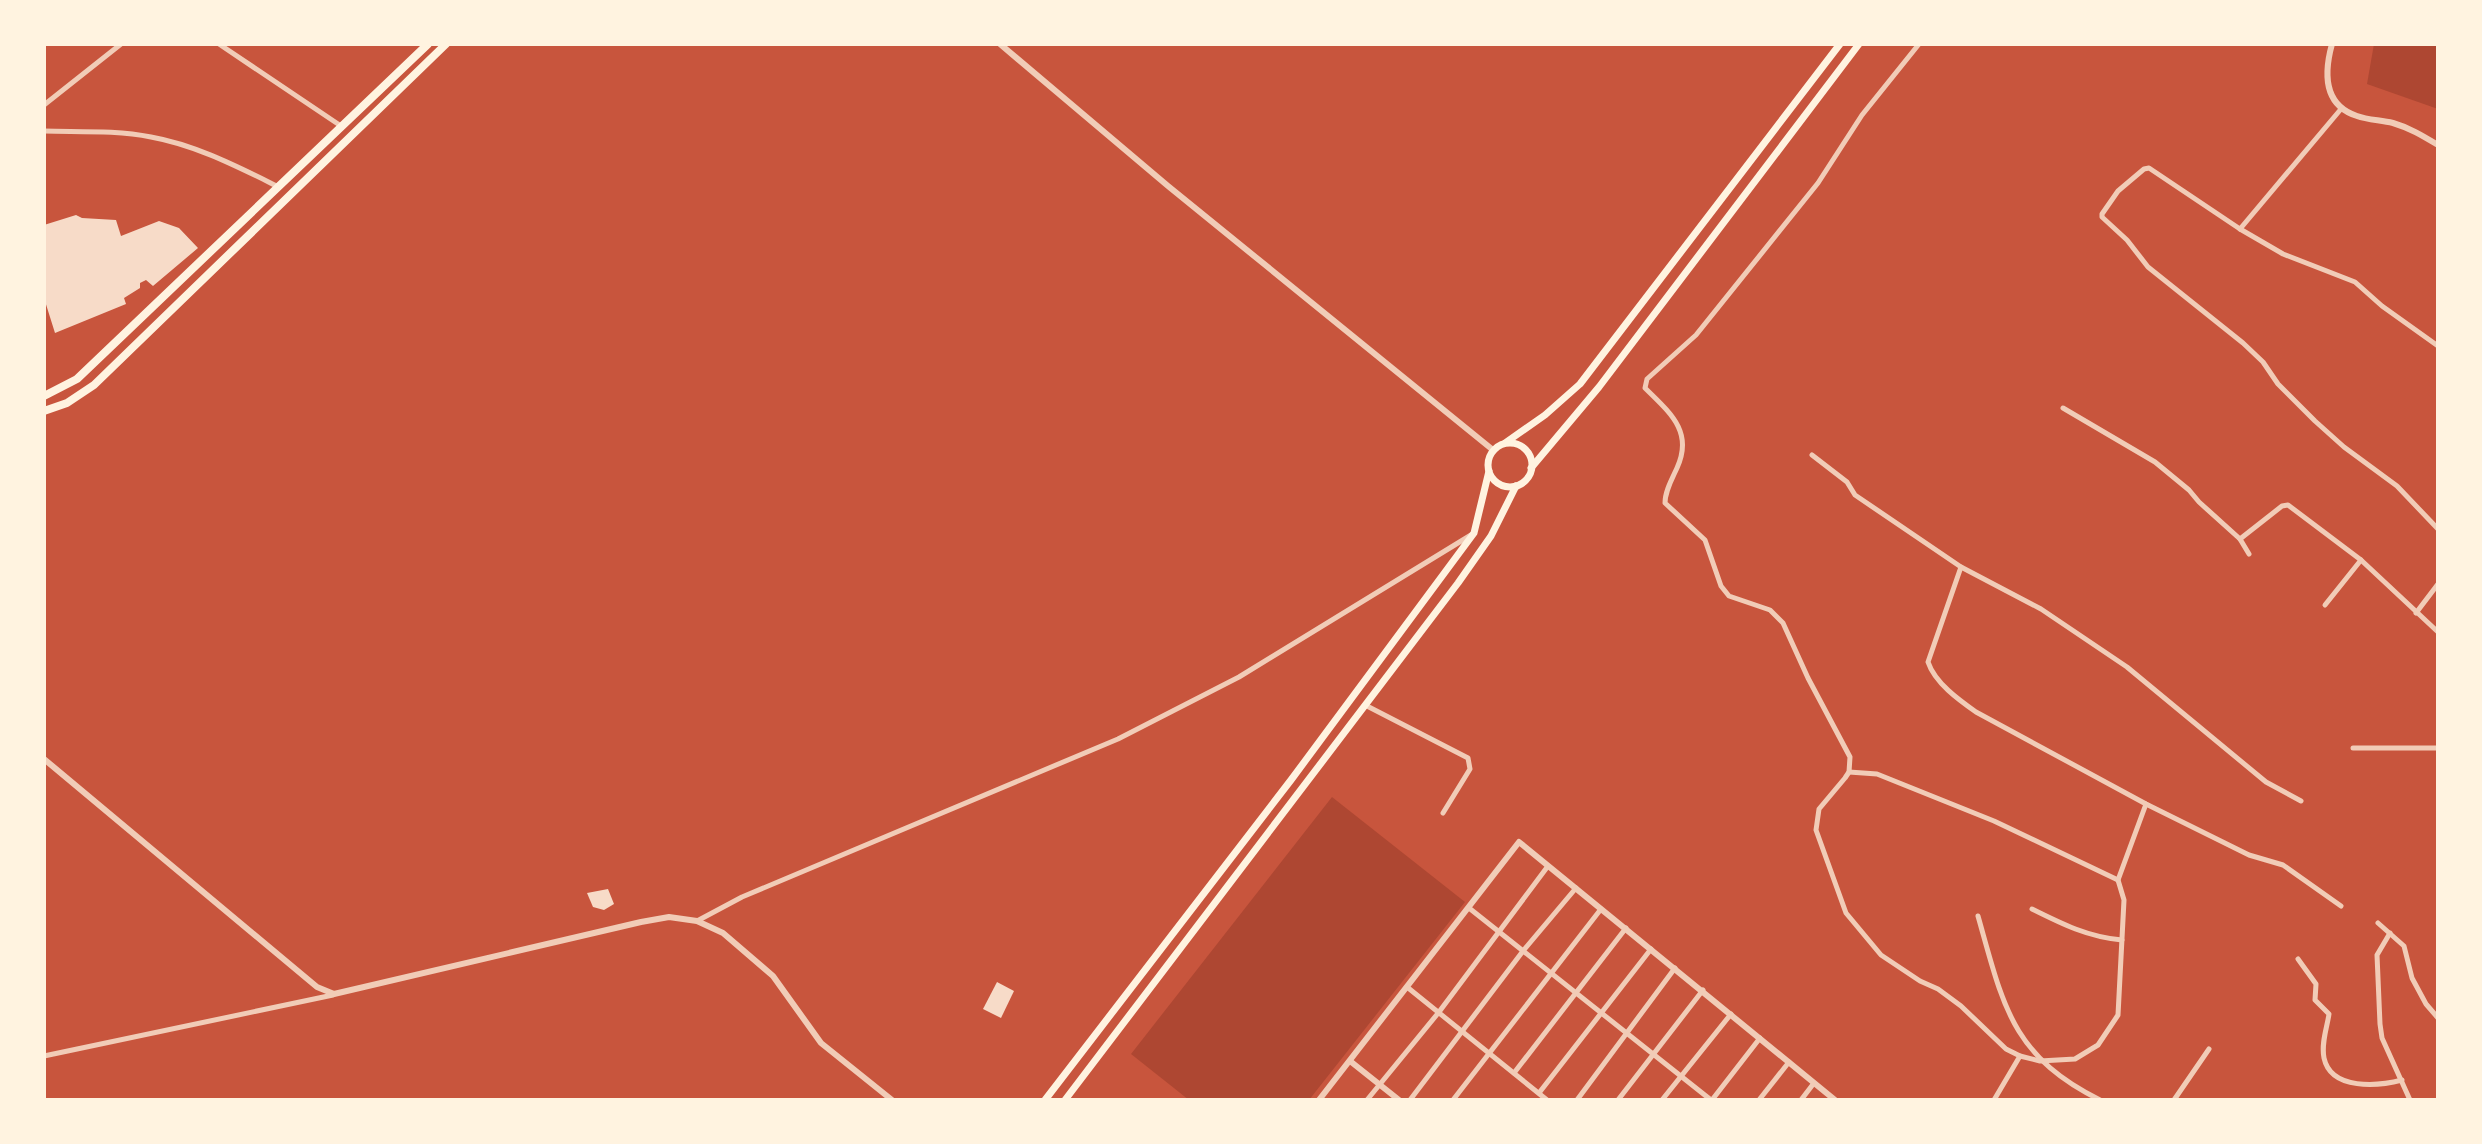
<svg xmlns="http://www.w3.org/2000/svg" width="2482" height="1144" font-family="Merriweather,serif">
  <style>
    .green { fill: #ae4732 }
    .building { fill: #f7dbc8 }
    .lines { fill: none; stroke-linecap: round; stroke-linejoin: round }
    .minor { stroke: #f1ccb7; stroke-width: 5 }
    .tertiary { stroke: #f1ccb7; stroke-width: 6 }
    .secondary { stroke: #fff3e0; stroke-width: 7 }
    .primary { stroke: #fff3e0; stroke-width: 8 }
  </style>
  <rect width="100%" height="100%" fill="#c8553d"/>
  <g class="green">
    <path d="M 2374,44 L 2438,44 L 2438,109 L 2367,84 Z"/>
    <path d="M 1332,797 L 1465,902 L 1309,1100 L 1189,1100 L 1131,1054 Z"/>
  </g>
  <g class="building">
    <path d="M 76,215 L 82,218 L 116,220 L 121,236 L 159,221 L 179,228 L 198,248 L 153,286 L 146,280 L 140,283 L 140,288 L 124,298 L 126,304 L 55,333 L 44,298 L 44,225 Z"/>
    <path d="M 608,889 L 614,904 L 604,910 L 593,907 L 587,893 Z"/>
    <path d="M 997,982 L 1014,991 L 1001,1018 L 983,1009 Z"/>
  </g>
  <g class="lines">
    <g class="minor">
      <path d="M 219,44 L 341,126"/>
      <path d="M 1919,44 L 1862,115 L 1818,183 L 1696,335 L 1647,379 L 1645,388 C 1669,412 1694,431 1677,468 C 1672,479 1665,491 1665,503 L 1705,540 L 1721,586 L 1729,596 L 1770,610 L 1783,623 L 1808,678 L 1850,757 L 1849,772 L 1845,778 L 1819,809 L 1816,830 L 1846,913 L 1881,955 L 1920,981 L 1938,989 L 1961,1006 L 2006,1049 L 2020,1056 L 2040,1061 L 2075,1059 L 2098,1045 L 2118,1015 L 2124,900 L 2118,880 L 2146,804"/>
      <path d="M 44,105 L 121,44"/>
      <path d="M 44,131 C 79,132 116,130 151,137 C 196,145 238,167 279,187"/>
      <path d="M 2240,229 L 2341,109"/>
      <path d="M 2438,346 L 2382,306 L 2355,282 L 2283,254 L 2240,229 L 2149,168 L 2144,169 L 2118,191 L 2102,214 L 2102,217 L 2127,240 L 2148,267 L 2243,343 L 2263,362 L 2278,384 L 2315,421 L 2344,447 L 2397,486 L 2438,529"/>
      <path d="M 2063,408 L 2155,462 L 2189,490 L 2199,502 L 2240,539 L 2249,554"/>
      <path d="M 1812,455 L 1847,482 L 1855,495 L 1961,567 L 2041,609 L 2127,667 L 2266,782 L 2301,801"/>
      <path d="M 2240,539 L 2282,506 L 2288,505 L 2361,560 L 2438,632"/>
      <path d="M 1961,567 L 1928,662 C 1935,683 1959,700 1976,712 L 2146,804 L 2249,855 L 2283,865 L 2341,906"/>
      <path d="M 2325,605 L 2361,560"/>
      <path d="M 2416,613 L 2438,584"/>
      <path d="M 1365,705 L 1468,758 L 1470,769 L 1443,813"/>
      <path d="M 2353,748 L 2438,748"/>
      <path d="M 1849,772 L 1877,774 L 1994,821 L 2118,880"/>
      <path d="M 1469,908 L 1711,1100"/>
      <path d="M 2032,909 C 2062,924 2088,937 2122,940"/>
      <path d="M 1978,916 C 2003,1004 2011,1056 2100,1100"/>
      <path d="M 697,921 L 742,897 L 1118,739 L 1239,677 L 1471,535"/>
      <path d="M 2378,923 L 2404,946 L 2412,978 L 2426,1004 L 2438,1018"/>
      <path d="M 2390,933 L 2377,955 L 2380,1024 L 2382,1038 L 2410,1100"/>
      <path d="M 2298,959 L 2316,984 L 2315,1000 L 2329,1014 C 2327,1028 2321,1043 2324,1058 C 2331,1091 2379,1086 2402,1080"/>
      <path d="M 1407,987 L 1547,1100"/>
      <path d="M 44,1056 L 333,995"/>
      <path d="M 1514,1073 L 1626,928"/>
      <path d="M 1539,1093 L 1651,949"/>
      <path d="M 1367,1100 L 1439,1012 L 1548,866"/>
      <path d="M 1410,1100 L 1523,951 L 1576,888"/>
      <path d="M 1453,1100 L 1601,909"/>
      <path d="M 1577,1100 L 1675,968"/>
      <path d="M 1618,1100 L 1703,990"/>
      <path d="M 1662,1100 L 1731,1014"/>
      <path d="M 1712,1100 L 1760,1038"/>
      <path d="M 1759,1100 L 1789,1062"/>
      <path d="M 1801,1100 L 1814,1083"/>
      <path d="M 1994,1100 L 2020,1056"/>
      <path d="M 2174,1100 L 2209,1049"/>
    </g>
    <g class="tertiary">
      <path d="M 1000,44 L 1168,186 L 1493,450"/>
      <path d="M 2332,44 C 2324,73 2323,105 2357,116 C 2368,120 2381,120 2393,123 C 2410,128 2423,136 2438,145"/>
      <path d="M 44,759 L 317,987 L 334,994 L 641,922 L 669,917 L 697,921 L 723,933 L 773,976 L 821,1043 L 892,1100"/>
      <path d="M 1350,1061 L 1399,1100"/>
      <path d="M 1319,1100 L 1519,842 L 1835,1100"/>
    </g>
    <g class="secondary">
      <path d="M 1505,443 L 1545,415 L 1580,384 L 1840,44"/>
      <circle cx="1510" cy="465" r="22"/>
      <path d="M 1531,468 L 1599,387 L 1859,44"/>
      <path d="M 1045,1100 L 1291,780 L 1474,533 L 1489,471"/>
      <path d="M 1065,1100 L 1458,583 L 1491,536 L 1516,486"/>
    </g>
    <g class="primary">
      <path d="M 44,396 L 77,379 L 428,44"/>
      <path d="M 44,411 L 67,403 L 94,385 L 446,44"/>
    </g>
  </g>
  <rect width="2482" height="1144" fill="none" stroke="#fff3e0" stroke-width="92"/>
</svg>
